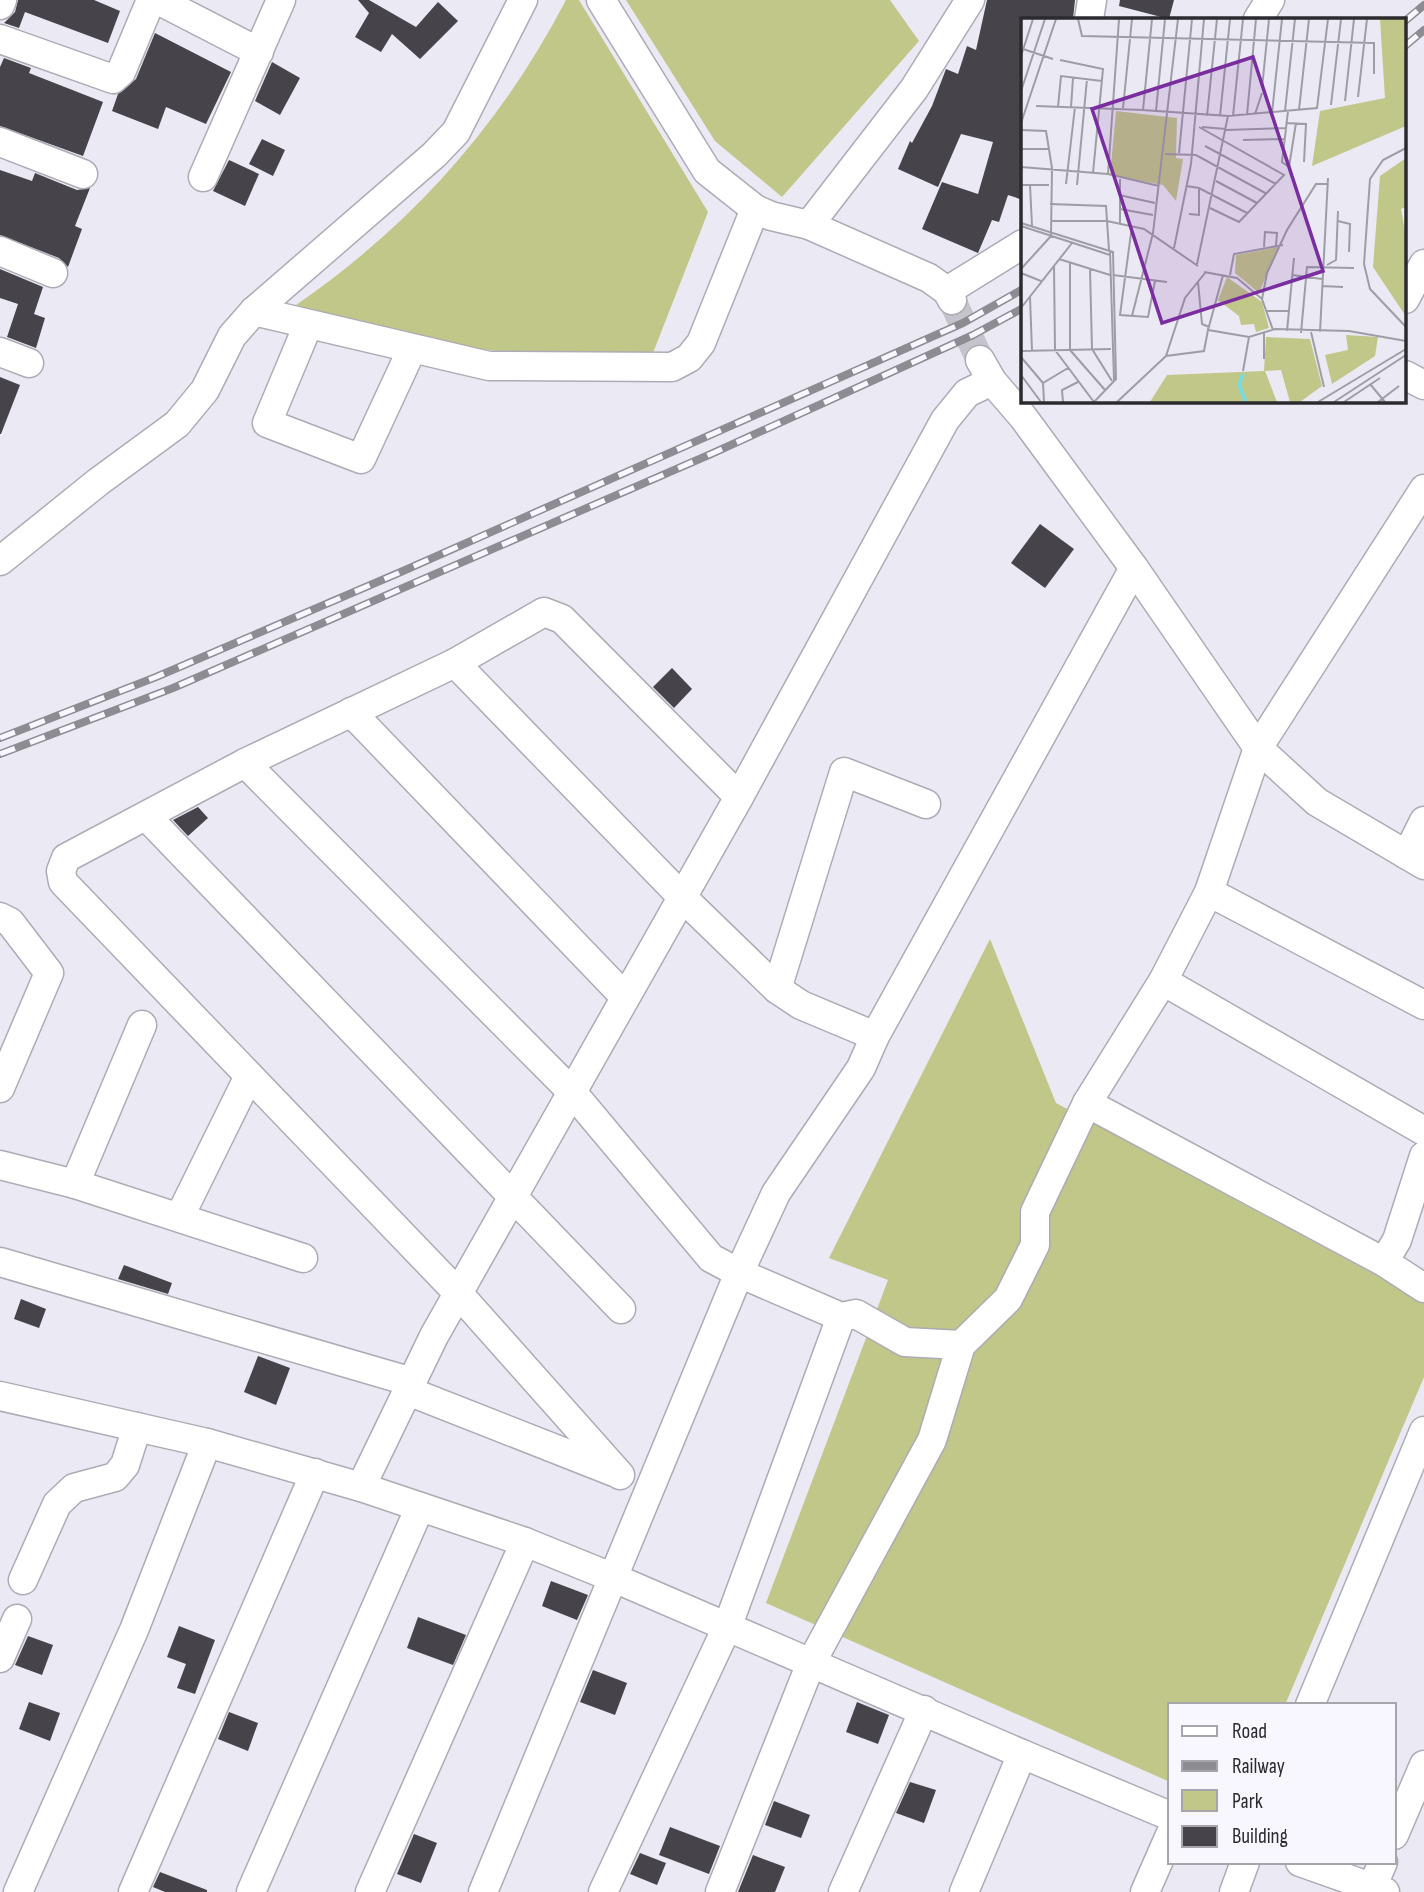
<svg xmlns="http://www.w3.org/2000/svg" width="1424" height="1892" font-family="'Sofia Sans Condensed',sans-serif">
  <style>
    .green { fill: #c1c689 }
    .building { fill: #47434b }
    .lines { fill: none; stroke-linecap: round; stroke-linejoin: round }
    .minor-tunnel { stroke: #c5c3cc; stroke-width: 28; stroke-dasharray: 28 14; stroke-linecap: butt }
    .minor-casing { stroke: #adabb5; stroke-width: 31 }
    .minor { stroke: #fff; stroke-width: 28 }
    .rail-casing { stroke: #8d8c93; stroke-width: 8 }
    .rail { stroke: #f8f6ff; stroke-width: 5; stroke-dasharray: 16; stroke-linecap: butt }
    .inset-river { fill: none; stroke: #76dde5; stroke-width: 3.5 }
    .inset-road { fill: none; stroke: #9e9da5; stroke-width: 2 }
    .view { fill: #792d9f; fill-opacity: 0.15; stroke: #792d9f; stroke-width: 3.5 }
    .inset-edge { fill: none; stroke: #2b2b2f; stroke-width: 3.5 }
  </style>
  <rect width="100%" height="100%" fill="#ebe9f3"/>
  <g class="green">
    <path d="M 566,0 L 579,0 L 708,212 L 653,353 C 619,354 585,356 552,355 C 464,352 378,332 296,305 C 412,225 501,125 566,0 Z"/>
    <path d="M 626,0 L 890,0 L 919,41 L 782,197 L 715,141 Z"/>
    <path d="M 990,939 L 1056,1103 L 1424,1301 L 1424,1377 L 1285,1705 L 1170,1705 L 1170,1782 L 766,1603 L 888,1280 L 829,1258 Z"/>
  </g>
  <g class="building">
    <path d="M 18,0 L 94,0 L 120,11 L 108,43 L 25,12 L 19,28 L 4,23 L 15,12 Z"/>
    <path d="M 358,0 L 369,0 L 416,27 L 438,2 L 458,21 L 420,59 L 392,34 L 381,52 L 355,37 L 369,13 Z"/>
    <path d="M 987,0 L 1075,0 L 1073,19 L 1023,19 L 1023,200 L 1008,195 L 999,222 L 992,220 L 978,253 L 922,229 L 942,182 L 978,194 L 993,142 L 961,134 L 938,187 L 898,169 L 910,141 L 912,143 L 932,106 L 946,69 L 958,74 L 967,46 L 976,50 Z"/>
    <path d="M 1120,0 L 1174,0 L 1169,19 L 1119,6 Z"/>
    <path d="M 155,33 L 231,72 L 206,124 L 166,107 L 158,129 L 112,111 L 118,94 L 136,79 Z"/>
    <path d="M 4,58 L 31,68 L 29,73 L 103,102 L 83,156 L 0,126 L 0,67 Z"/>
    <path d="M 272,62 L 300,78 L 280,115 L 255,101 Z"/>
    <path d="M 262,139 L 285,150 L 273,176 L 249,164 Z"/>
    <path d="M 229,160 L 259,174 L 245,206 L 213,191 Z"/>
    <path d="M 0,170 L 32,181 L 35,173 L 77,190 L 90,188 L 75,226 L 82,229 L 68,267 L 59,258 L 0,235 Z"/>
    <path d="M 0,269 L 43,287 L 34,314 L 45,318 L 36,348 L 7,337 L 18,304 L 0,298 Z"/>
    <path d="M 0,377 L 20,385 L 1,434 L 0,434 Z"/>
    <path d="M 1040,524 L 1074,549 L 1045,588 L 1011,563 Z"/>
    <path d="M 672,668 L 692,689 L 674,708 L 653,687 Z"/>
    <path d="M 198,807 L 208,818 L 188,836 L 173,820 Z"/>
    <path d="M 124,1265 L 172,1283 L 168,1294 L 118,1279 Z"/>
    <path d="M 21,1299 L 46,1309 L 39,1328 L 14,1319 Z"/>
    <path d="M 258,1356 L 290,1368 L 276,1405 L 244,1392 Z"/>
    <path d="M 551,1581 L 588,1595 L 577,1620 L 542,1606 Z"/>
    <path d="M 418,1617 L 466,1635 L 453,1665 L 407,1648 Z"/>
    <path d="M 179,1626 L 215,1640 L 195,1694 L 177,1688 L 186,1664 L 167,1657 Z"/>
    <path d="M 28,1636 L 53,1645 L 42,1675 L 15,1665 Z"/>
    <path d="M 593,1670 L 627,1683 L 615,1715 L 580,1702 Z"/>
    <path d="M 29,1702 L 60,1713 L 50,1741 L 19,1729 Z"/>
    <path d="M 857,1702 L 889,1715 L 878,1744 L 846,1732 Z"/>
    <path d="M 229,1712 L 258,1723 L 248,1751 L 218,1739 Z"/>
    <path d="M 910,1782 L 936,1790 L 924,1823 L 896,1813 Z"/>
    <path d="M 774,1801 L 810,1815 L 801,1838 L 765,1825 Z"/>
    <path d="M 670,1827 L 720,1846 L 709,1874 L 659,1855 Z"/>
    <path d="M 414,1834 L 437,1843 L 421,1883 L 397,1874 Z"/>
    <path d="M 640,1853 L 666,1863 L 657,1885 L 630,1874 Z"/>
    <path d="M 753,1855 L 785,1867 L 775,1892 L 738,1892 Z"/>
    <path d="M 160,1872 L 207,1890 L 207,1892 L 165,1892 L 153,1887 Z"/>
  </g>
  <g class="lines">
    <path class="minor-tunnel" d="M 952,300 L 980,360"/>
    <g class="minor-casing">
      <g id="minor">
        <path d="M 158,0 L 259,52"/>
        <path d="M 601,0 L 707,171 L 755,209 L 771,216 L 809,225 L 929,278 L 947,291 L 952,300"/>
        <path d="M 0,5 L 2,0"/>
        <path d="M 1089,19 L 1092,0"/>
        <path d="M 1258,19 L 1270,0"/>
        <path d="M 0,39 L 113,79 L 121,72 L 151,0"/>
        <path d="M 0,142 L 83,174"/>
        <path d="M 203,177 L 281,0"/>
        <path d="M 809,225 L 914,89 L 970,0"/>
        <path d="M 0,251 L 53,273"/>
        <path d="M 947,291 L 1023,244"/>
        <path d="M 1405,299 L 1424,264"/>
        <path d="M 254,311 L 489,366 L 672,367 L 689,358 L 701,343 L 755,209"/>
        <path d="M 308,325 L 267,423 L 361,459 L 412,349"/>
        <path d="M 0,352 L 29,363"/>
        <path d="M 980,360 L 992,381 L 1023,417 L 1134,568 L 1258,748 L 1317,802 L 1424,865"/>
        <path d="M 1405,375 L 1424,385"/>
        <path d="M 0,561 L 98,482 L 177,424 L 205,390 L 232,336 L 254,311 L 434,155 L 456,132 L 523,0"/>
        <path d="M 455,663 L 682,897 L 777,989 L 801,1005 L 875,1036"/>
        <path d="M 351,712 L 625,997"/>
        <path d="M 245,763 L 572,1092 L 711,1258 L 739,1273 L 841,1317 L 856,1314 L 905,1342 L 961,1345"/>
        <path d="M 147,817 L 621,1309"/>
        <path d="M 1407,855 L 1424,821"/>
        <path d="M 1209,892 L 1424,1005"/>
        <path d="M 0,917 L 10,922 L 49,973 L 0,1088"/>
        <path d="M 1163,981 L 1424,1131"/>
        <path d="M 777,989 L 844,772 L 926,804"/>
        <path d="M 1087,1103 L 1384,1262 L 1424,1288"/>
        <path d="M 0,1165 L 75,1184 L 303,1258"/>
        <path d="M 75,1184 L 142,1025"/>
        <path d="M 180,1216 L 249,1076"/>
        <path d="M 0,1262 L 412,1382"/>
        <path d="M 1384,1262 L 1397,1240 L 1424,1156"/>
        <path d="M 408,1391 L 614,1472"/>
        <path d="M 0,1396 L 207,1443 L 361,1487"/>
        <path d="M 620,1475 L 458,1293 L 63,882 L 61,871 L 66,858 L 245,763 L 455,663 L 544,612 L 562,619 L 739,797"/>
        <path d="M 23,1580 L 57,1504 L 74,1488 L 115,1477 L 125,1465 L 137,1427"/>
        <path d="M 0,1658 L 17,1619"/>
        <path d="M 1310,1705 L 1424,1431"/>
        <path d="M 1022,1754 L 1170,1816"/>
        <path d="M 1394,1835 L 1424,1765"/>
        <path d="M 1300,1862 L 1385,1892"/>
        <path d="M 18,1892 L 134,1630 L 207,1443"/>
        <path d="M 133,1892 L 315,1473"/>
        <path d="M 251,1892 L 420,1507"/>
        <path d="M 370,1892 L 525,1542"/>
        <path d="M 483,1892 L 739,1273 L 776,1193 L 861,1068 L 875,1036 L 1134,568"/>
        <path d="M 603,1892 L 728,1625 L 841,1317"/>
        <path d="M 720,1892 L 811,1663 L 932,1440 L 961,1345 L 1008,1299 L 1035,1245 L 1035,1212 L 1087,1103 L 1163,981 L 1209,892 L 1258,748 L 1424,489"/>
        <path d="M 843,1892 L 924,1710"/>
        <path d="M 964,1892 L 1022,1754 L 614,1578 L 525,1542 L 361,1487 L 434,1336 L 739,797 L 945,420 L 967,393 L 992,381"/>
        <path d="M 1145,1892 L 1170,1835"/>
        <path d="M 1234,1892 L 1245,1862"/>
        <path d="M 1370,1892 L 1383,1862"/>
      </g>
    </g>
    <use href="#minor" class="minor"/>
    <g class="rail-casing">
      <g id="rail">
        <path d="M 1405,21 L 1424,5"/>
        <path d="M 1405,46 L 1424,30"/>
        <path d="M 0,738 L 156,677 L 403,571 L 963,323 L 1023,289"/>
        <path d="M 0,754 L 173,688 L 711,454 L 973,335 L 1023,308"/>
      </g>
    </g>
    <use href="#rail" class="rail"/>
  </g>
  <g transform="translate(1021 18)">
    <rect width="385" height="385" fill="#ebe9f3"/>
    <path d="M 359,1 L 385,1 L 385,108 L 291,148 L 299,93 L 364,80 ZM 95,93 L 156,100 L 155,140 L 162,141 L 155,183 L 142,167 L 89,157 ZM 385,140 L 385,189 L 380,191 L 385,219 L 384,297 L 352,249 L 359,158 ZM 257,229 L 238,275 L 214,255 L 215,237 ZM 206,259 L 241,284 L 248,310 L 235,314 L 233,306 L 220,307 L 218,298 L 197,282 ZM 325,317 L 357,319 L 354,338 L 311,366 L 304,337 L 327,332 ZM 245,319 L 289,321 L 301,368 L 279,384 L 269,384 L 260,352 L 244,353 L 256,384 L 129,384 L 146,357 L 243,353 Z" fill="#c1c689"/>
    <path class="inset-river" d="M 222,356 L 218,367 L 225,384"/>
    <path class="inset-road" d="M 57,1 L 61,18 L 353,25 L 353,56M 131,1 L 122,92 L 207,98 L 176,246M 2,31 L 32,41M 0,38 L 12,1M 39,42 L 82,51 L 72,155M 241,70 L 248,1M 0,73 L 24,1M 337,79 L 346,1M 324,83 L 333,1M 310,87 L 320,1M 15,88 L 122,92M 37,89 L 40,58 L 81,63M 50,89 L 52,60M 102,90 L 111,1M 278,92 L 288,1M 135,93 L 144,1M 264,93 L 274,1M 267,93 L 261,144 L 268,149 L 275,105M 251,95 L 261,1M 234,96 L 241,75M 226,97 L 235,1M 186,98 L 196,1M 199,98 L 209,1M 207,98 L 296,90 L 307,1M 212,98 L 222,1M 0,105 L 35,1M 265,105 L 285,106 L 283,144M 178,109 L 263,157 L 218,204 L 189,190M 181,109 L 205,111M 0,112 L 25,113 L 31,150 L 30,218 L 0,251M 205,112 L 265,110M 222,122 L 263,121M 184,128 L 255,166M 385,130 L 362,142 L 349,161 L 343,246 L 349,271 L 385,309M 0,131 L 27,131M 158,135 L 171,1M 144,136 L 175,137 L 246,176M 0,149 L 87,156 L 138,168M 87,156 L 98,1M 99,161 L 99,205M 195,163 L 236,185M 45,166 L 54,89M 0,167 L 28,167M 9,167 L 11,208M 56,167 L 66,61M 165,168 L 178,170 L 226,195M 98,177 L 134,185M 29,186 L 85,188 L 88,232M 99,191 L 132,197M 168,196 L 178,197 L 178,170M 30,203 L 86,203 L 123,211 L 177,248M 317,203 L 329,206 L 328,234M 0,205 L 92,234 L 95,361 L 73,384 L 34,332 L 33,248M 0,208 L 89,237M 111,208 L 99,297 L 127,299 L 134,263M 243,229 L 244,214 L 256,215 L 255,228M 153,230 L 170,146 L 183,1M 89,233 L 93,362M 38,241 L 89,257M 49,245 L 49,332 L 84,372M 306,247 L 315,242 L 317,193M 69,251 L 71,331 L 91,363M 183,254 L 216,260 L 241,281 L 252,312M 0,255 L 20,263M 92,257 L 146,264M 209,257 L 213,236 L 262,227M 271,257 L 301,261M 177,264 L 181,306 L 188,309M 301,268 L 322,269M 9,279 L 11,333M 241,281 L 246,255 L 266,212 L 295,166 L 307,166M 0,290 L 51,225M 246,293 L 268,293M 111,298 L 132,215 L 157,1M 187,312 L 202,257M 266,313 L 273,240M 290,314 L 303,369M 299,314 L 307,160M 280,315 L 286,249 L 333,250M 0,333 L 90,331M 145,338 L 164,280 L 184,255M 0,339 L 22,365M 243,341 L 243,315M 222,353 L 228,319M 0,357 L 20,384M 349,366 L 364,384M 23,384 L 22,365 L 47,350M 42,384 L 41,372 L 57,364M 96,384 L 145,338 L 183,333 L 187,312 L 228,319 L 254,311 L 328,313 L 385,323M 297,384 L 385,331M 313,384 L 385,337M 323,384 L 359,360M 357,384 L 378,368"/>
    <path class="view" d="M 232,39 L 302,253 L 141,305 L 71,91 Z"/>
    <rect width="385" height="385" class="inset-edge"/>
  </g>
  <rect x="1168" y="1703" width="228" height="161" fill="#f8f6ff" stroke="#a6a5ac" stroke-width="2"/>
  <rect x="1182" y="1726" width="35" height="10" fill="#ffffff" stroke="#a6a5ac" stroke-width="2"/>
  <text x="1232" y="1738" font-size="21" fill="#2b2b2f">Road</text>
  <rect x="1182" y="1761" width="35" height="10" fill="#8d8c93" stroke="#a6a5ac" stroke-width="2"/>
  <text x="1232" y="1773" font-size="21" fill="#2b2b2f">Railway</text>
  <rect x="1182" y="1790" width="35" height="21" fill="#c1c689" stroke="#a6a5ac" stroke-width="2"/>
  <text x="1232" y="1808" font-size="21" fill="#2b2b2f">Park</text>
  <rect x="1182" y="1826" width="35" height="21" fill="#47434b" stroke="#a6a5ac" stroke-width="2"/>
  <text x="1232" y="1843" font-size="21" fill="#2b2b2f">Building</text>
</svg>
